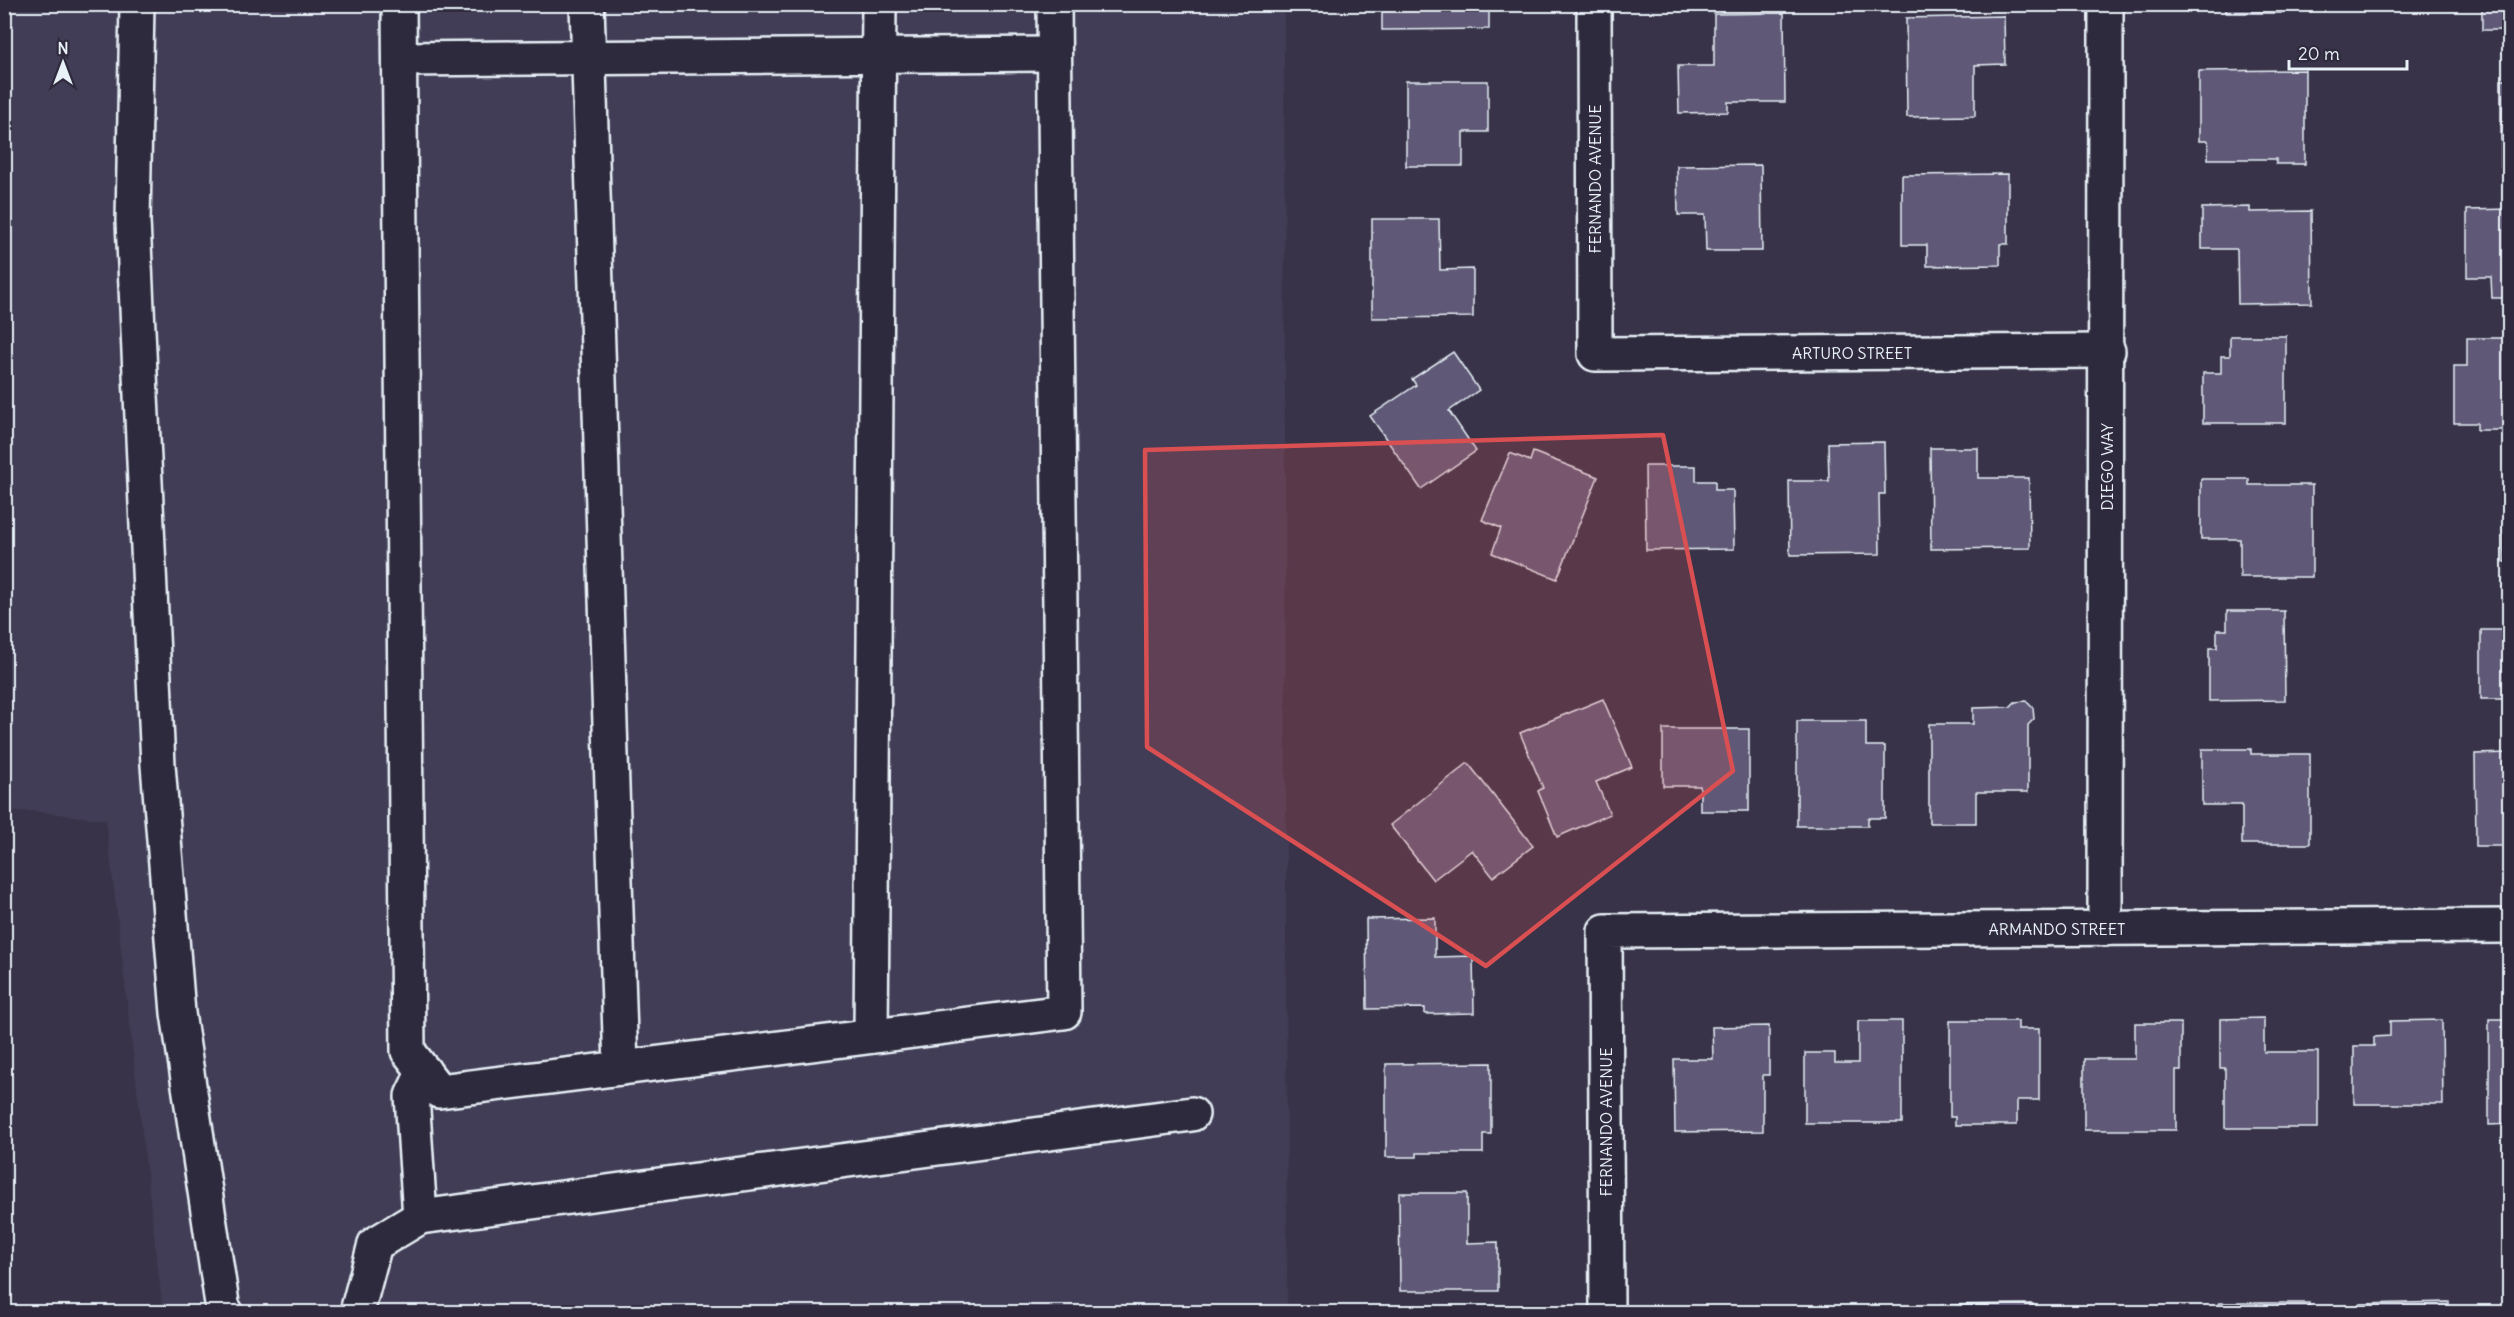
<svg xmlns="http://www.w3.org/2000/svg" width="2514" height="1317" font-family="Delius,sans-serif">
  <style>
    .built { fill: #433e56 }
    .building { fill: #5e5976; stroke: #e8f1f8; stroke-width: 1.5 }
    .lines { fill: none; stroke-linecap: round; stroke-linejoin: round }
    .minor-casing { stroke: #e8f1f8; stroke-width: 38 }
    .minor { stroke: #2f2a3d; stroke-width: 33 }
    .marked { fill: #da5052; fill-opacity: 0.2; stroke: #da5052; stroke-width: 4.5; stroke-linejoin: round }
    .labels { text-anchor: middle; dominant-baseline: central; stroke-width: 4.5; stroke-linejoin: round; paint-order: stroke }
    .street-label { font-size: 16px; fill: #e8f1f8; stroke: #2f2a3d }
  </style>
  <rect width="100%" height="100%" fill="#383348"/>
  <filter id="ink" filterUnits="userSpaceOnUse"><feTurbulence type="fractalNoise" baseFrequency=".0167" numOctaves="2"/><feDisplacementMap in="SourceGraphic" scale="12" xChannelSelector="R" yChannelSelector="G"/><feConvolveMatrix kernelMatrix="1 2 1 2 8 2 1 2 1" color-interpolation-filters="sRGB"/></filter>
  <g filter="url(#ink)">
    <path class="built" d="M 4,5 L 1284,5 L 1287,1312 L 163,1312 L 106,820 L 33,811 L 5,812 Z"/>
    <g class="building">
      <path d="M 1382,4 L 1489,4 L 1489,29 L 1382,30 Z"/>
      <rect x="2226" y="4" width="55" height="9"/>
      <rect x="2482" y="4" width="28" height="26"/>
      <path d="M 1784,13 L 1785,102 L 1728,102 L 1728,112 L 1679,113 L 1678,66 L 1714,66 L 1714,14 Z"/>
      <path d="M 2004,16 L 2005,64 L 1975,65 L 1975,116 L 1907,117 L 1906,18 Z"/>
      <path d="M 2305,70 L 2305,164 L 2276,164 L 2276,159 L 2208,159 L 2208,141 L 2199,141 L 2199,71 Z"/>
      <rect x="2501" y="80" width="9" height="86"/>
      <path d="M 1406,81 L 1488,81 L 1488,132 L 1463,132 L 1463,166 L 1406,166 Z"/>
      <path d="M 1761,165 L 1762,251 L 1706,251 L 1705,215 L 1678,215 L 1677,166 Z"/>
      <path d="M 2008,174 L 2008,244 L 2000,244 L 2000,265 L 1927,266 L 1927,245 L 1902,245 L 1902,175 Z"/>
      <path d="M 2250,207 L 2250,212 L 2311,211 L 2312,303 L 2238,304 L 2237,249 L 2202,249 L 2202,208 Z"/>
      <path d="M 2510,209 L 2510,298 L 2492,298 L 2491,277 L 2467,277 L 2467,210 Z"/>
      <path d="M 1372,219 L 1439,219 L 1440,270 L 1473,269 L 1473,317 L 1372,318 Z"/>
      <path d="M 2230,336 L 2286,336 L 2286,423 L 2203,423 L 2203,373 L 2221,373 L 2221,356 L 2230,356 Z"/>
      <path d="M 2467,338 L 2510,338 L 2510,430 L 2477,430 L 2477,423 L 2454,423 L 2454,366 L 2467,366 Z"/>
      <path d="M 1453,352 L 1479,390 L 1449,411 L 1476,451 L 1421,489 L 1370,416 L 1416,385 L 1412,379 Z"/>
      <path d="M 1884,442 L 1885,494 L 1879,494 L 1880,554 L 1790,555 L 1789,481 L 1829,481 L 1828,443 Z"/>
      <path d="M 1930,448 L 1978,448 L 1978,478 L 2029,478 L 2030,548 L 1931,549 Z"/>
      <path d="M 1533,452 L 1598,477 L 1557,579 L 1492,553 L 1501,528 L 1482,520 L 1510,453 L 1530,461 Z"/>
      <path d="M 1645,466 L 1696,466 L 1696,481 L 1715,481 L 1715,490 L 1733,490 L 1734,549 L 1646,550 Z"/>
      <path d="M 2503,474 L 2510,474 L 2510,562 L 2504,562 Z"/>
      <path d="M 2201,479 L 2249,479 L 2249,485 L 2312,485 L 2312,577 L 2240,577 L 2240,539 L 2201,539 Z"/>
      <path d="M 2505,609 L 2510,609 L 2510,699 L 2481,699 L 2481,630 L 2505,630 Z"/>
      <path d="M 2227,611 L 2284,611 L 2285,700 L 2209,701 L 2209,648 L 2217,648 L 2217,630 L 2227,630 Z"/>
      <path d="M 1603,699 L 1632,767 L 1596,782 L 1610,814 L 1557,837 L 1538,791 L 1543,788 L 1520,733 Z"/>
      <path d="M 2026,701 L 2033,708 L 2034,719 L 2028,725 L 2028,792 L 1976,792 L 1976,823 L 1929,823 L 1929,724 L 1973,724 L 1973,708 L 2010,707 L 2015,702 Z"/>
      <path d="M 1797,721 L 1866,721 L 1866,746 L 1885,746 L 1885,818 L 1868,818 L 1868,826 L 1797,826 Z"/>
      <path d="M 1663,729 L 1749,729 L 1749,811 L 1700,811 L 1700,786 L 1663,786 Z"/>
      <path d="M 2202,749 L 2251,749 L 2251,754 L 2310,754 L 2310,844 L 2242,844 L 2242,805 L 2202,805 Z"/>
      <path d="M 2510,753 L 2510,846 L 2476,846 L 2475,754 Z"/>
      <path d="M 1468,763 L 1533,846 L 1493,877 L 1472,850 L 1433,880 L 1390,825 Z"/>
      <path d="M 1435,918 L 1435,957 L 1473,956 L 1474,1013 L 1425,1014 L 1425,1008 L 1367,1009 L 1366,919 Z"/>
      <path d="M 2264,1018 L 2264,1052 L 2318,1052 L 2318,1128 L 2225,1128 L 2225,1068 L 2220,1068 L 2220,1019 Z"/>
      <path d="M 2489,1019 L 2510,1019 L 2510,1124 L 2489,1125 Z"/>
      <path d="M 2442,1020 L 2443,1104 L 2354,1104 L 2354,1046 L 2374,1046 L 2374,1037 L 2390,1036 L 2390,1021 Z"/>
      <path d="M 1858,1021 L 1902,1021 L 1902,1123 L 1805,1123 L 1805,1053 L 1835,1053 L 1835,1063 L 1858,1063 Z"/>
      <path d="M 1950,1021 L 2018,1021 L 2018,1029 L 2039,1029 L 2039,1100 L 2017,1100 L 2017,1125 L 1955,1125 L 1955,1117 L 1950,1117 Z"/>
      <path d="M 2135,1023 L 2181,1023 L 2181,1070 L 2176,1070 L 2176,1130 L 2084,1130 L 2084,1059 L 2135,1059 Z"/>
      <path d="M 1769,1026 L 1769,1075 L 1763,1075 L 1763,1131 L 1675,1132 L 1674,1059 L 1713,1059 L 1712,1027 Z"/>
      <path d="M 1491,1063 L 1491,1134 L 1483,1134 L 1483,1153 L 1417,1153 L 1417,1157 L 1386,1157 L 1386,1064 Z"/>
      <path d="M 1399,1193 L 1467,1193 L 1467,1243 L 1498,1242 L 1498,1291 L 1400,1291 Z"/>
      <path d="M 2449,1302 L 2449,1312 L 2360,1312 L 2360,1304 Z"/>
      <rect x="2219" y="1303" width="90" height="9"/>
      <path d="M 2033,1304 L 2033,1312 L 1943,1312 L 1943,1305 Z"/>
      <path d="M 1770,1309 L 1770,1312 L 1700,1312 L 1700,1310 Z"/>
      <path d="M 1914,1309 L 1914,1312 L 1814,1312 L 1814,1310 Z"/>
    </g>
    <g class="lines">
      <g class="minor-casing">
        <g id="minor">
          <path d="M 137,4 L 133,221 L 158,765 L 178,1013 L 223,1310 L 226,1312"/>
          <path d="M 399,4 L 408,1051 L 439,1091 L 1064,1012 L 1054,4"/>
          <path d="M 587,4 L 621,1068"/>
          <path d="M 1594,4 L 1595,354 L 2108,351"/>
          <path d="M 400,59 L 1054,54"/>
          <path d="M 2105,929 L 2106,4"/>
          <path d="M 871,1036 L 879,4"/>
          <path d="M 420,1217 L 412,1096 L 424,1071"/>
          <path d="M 357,1312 L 375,1244 L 420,1217 L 1192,1114"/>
          <path d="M 1607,1312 L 1605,931 L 2510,926"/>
        </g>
      </g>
      <use href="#minor" class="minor"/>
    </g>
  </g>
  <path class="marked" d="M 1663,435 L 1733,771 L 1486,966 L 1147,747 L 1145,450 Z"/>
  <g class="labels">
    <g class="street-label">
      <text transform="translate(1595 179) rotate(-90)">FERNANDO AVENUE</text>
      <text x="1852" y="353">ARTURO STREET</text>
      <text transform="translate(2107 467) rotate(-90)">DIEGO WAY</text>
      <text x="2057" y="929">ARMANDO STREET</text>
      <text transform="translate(1606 1122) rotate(-90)">FERNANDO AVENUE</text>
    </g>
  </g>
  <rect width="2514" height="1317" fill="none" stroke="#2f2a3d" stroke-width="24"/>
  <rect x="12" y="12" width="2490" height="1293" fill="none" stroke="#e8f1f8" stroke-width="2" filter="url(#ink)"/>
  <g transform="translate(63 63)" stroke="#2f2a3d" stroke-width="4.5" paint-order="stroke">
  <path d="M0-4.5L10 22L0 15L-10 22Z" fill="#e8f1f8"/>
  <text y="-9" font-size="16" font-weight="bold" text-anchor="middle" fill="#e8f1f8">N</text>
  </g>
  <path d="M2289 60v9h118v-9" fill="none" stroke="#e8f1f8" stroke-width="3"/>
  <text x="2298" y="60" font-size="18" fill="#e8f1f8" stroke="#2f2a3d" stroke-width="4.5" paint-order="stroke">20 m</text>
</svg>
